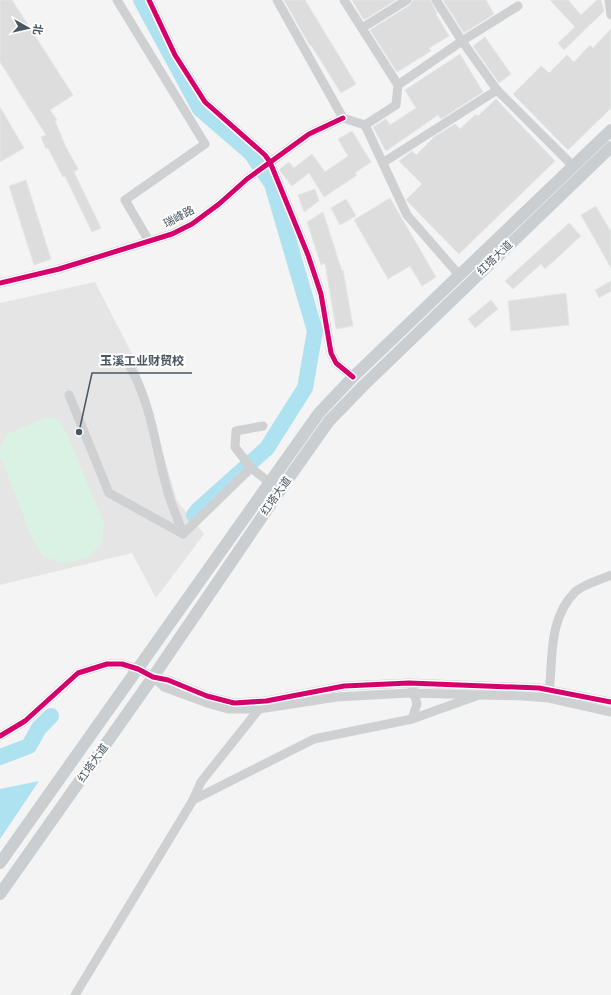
<svg xmlns="http://www.w3.org/2000/svg" width="611" height="995" font-family="Roboto,'Noto Sans SC',sans-serif">
  <style>
    .education { fill: #e6e5e6 }
    .green { fill: #d9f2e3 }
    .water { fill: #aee2f0 }
    .lines { fill: none; stroke-linecap: round; stroke-linejoin: round }
    .river { stroke: #aee2f0; stroke-width: 16 }
    .building { fill: #ddddde; stroke: #e5e6e7 }
    .minor { stroke: #ced0d2; stroke-width: 9 }
    .major { stroke: #caced1; stroke-width: 12 }
    .cycleway-casing { stroke: #fff; stroke-width: 8 }
    .cycleway { stroke: #d6006c; stroke-width: 5 }
    .labels { text-anchor: middle; dominant-baseline: central; stroke-width: 4; stroke-linejoin: round; paint-order: stroke }
    .street-label { font-size: 11px; fill: #4a5661; stroke: #fff }
    .leader { fill: none; stroke: #4a5661; stroke-width: 1.5 }
    .callout-dot { fill: #4a5661; stroke: #fff; stroke-width: 1.5 }
    .callout-label { font-size: 12px; text-anchor: middle; font-weight: bold; fill: #4a5661; stroke: #fff; stroke-width: 4; stroke-linejoin: round; paint-order: stroke }
  </style>
  <rect width="100%" height="100%" fill="#f4f4f4"/>
  <path class="education" d="M 95,282 L 137,364 L 177,501 L 204,534 L 156,598 L 132,553 L 0,585 L 0,303 Z"/>
  <path class="green" d="M 48,417 L 59,420 L 66,432 L 104,523 L 101,544 L 88,558 L 66,563 L 43,557 L 32,537 L 0,456 L 0,448 L 7,434 Z"/>
  <path class="water" d="M 39,781 L 0,839 L 0,789 Z"/>
  <g class="lines">
    <g class="river">
      <path d="M 141,0 L 200,109 L 251,153 L 272,184 L 315,331 L 305,388 L 267,448 L 198,510 L 194,515"/>
      <path d="M 0,757 L 29,746 L 39,728 L 51,716"/>
    </g>
  </g>
  <g class="building">
    <path d="M 0,0 L 12,0 L 73,95 L 50,110 L 57,120 L 55,121 L 65,145 L 78,169 L 74,172 L 101,228 L 92,232 L 65,176 L 63,177 L 48,148 L 46,149 L 41,137 L 46,135 L 0,62 Z"/>
    <path d="M 284,0 L 305,0 L 356,84 L 341,93 L 311,45 L 310,46 Z"/>
    <path d="M 352,0 L 396,0 L 364,20 Z"/>
    <path d="M 413,0 L 430,0 L 437,13 L 436,14 L 449,36 L 429,48 L 431,51 L 397,72 L 370,30 L 410,5 Z"/>
    <path d="M 443,0 L 486,0 L 494,14 L 464,33 Z"/>
    <path d="M 550,0 L 568,0 L 581,15 L 597,0 L 601,0 L 604,11 L 564,50 L 558,43 L 575,27 Z"/>
    <path d="M 611,29 L 611,108 L 568,150 L 513,94 L 541,66 L 549,73 L 567,55 L 574,62 L 590,45 L 593,48 Z"/>
    <path d="M 485,37 L 511,74 L 499,83 L 473,46 Z"/>
    <path d="M 460,54 L 483,92 L 441,119 L 438,115 L 386,151 L 373,127 L 386,119 L 390,125 L 416,108 L 405,90 Z"/>
    <path d="M 496,99 L 555,161 L 459,254 L 406,200 L 422,184 L 399,161 L 412,151 L 416,155 L 434,137 L 455,124 L 460,129 L 476,114 L 478,116 Z"/>
    <path d="M 0,107 L 24,148 L 0,162 Z"/>
    <path d="M 352,131 L 371,162 L 355,173 L 357,175 L 324,197 L 309,173 L 292,186 L 280,171 L 280,169 L 289,162 L 294,168 L 312,154 L 325,172 L 348,156 L 338,139 Z"/>
    <path d="M 26,180 L 51,259 L 34,265 L 9,186 Z"/>
    <path d="M 315,189 L 319,201 L 304,212 L 298,195 Z"/>
    <path d="M 390,198 L 436,277 L 422,286 L 410,266 L 388,279 L 354,220 Z"/>
    <path d="M 346,199 L 356,216 L 340,225 L 331,208 Z"/>
    <path d="M 596,206 L 611,232 L 611,268 L 581,215 Z"/>
    <path d="M 323,212 L 342,271 L 343,270 L 353,326 L 336,329 L 325,263 L 321,265 L 307,222 Z"/>
    <path d="M 569,223 L 581,236 L 545,269 L 541,264 L 513,289 L 505,281 Z"/>
    <path d="M 611,281 L 611,291 L 599,298 L 595,290 Z"/>
    <path d="M 566,293 L 569,325 L 511,331 L 508,301 Z"/>
    <path d="M 491,300 L 498,309 L 475,328 L 468,319 Z"/>
  </g>
  <g class="lines">
    <g class="minor">
      <path d="M 117,0 L 205,144 L 125,200 L 149,241"/>
      <path d="M 149,0 L 175,55 L 205,102 L 265,155 L 270,162 L 308,255 L 321,294 L 331,353 L 336,363 L 353,377"/>
      <path d="M 277,0 L 343,118 L 365,125 L 396,105 L 398,85 L 462,41 L 518,6"/>
      <path d="M 344,0 L 398,85"/>
      <path d="M 436,0 L 462,41 L 497,90 L 573,166"/>
      <path d="M 609,0 L 611,15"/>
      <path d="M 362,28 L 407,0"/>
      <path d="M 365,125 L 407,215 L 460,276"/>
      <path d="M 384,162 L 497,90"/>
      <path d="M 0,283 L 59,269 L 172,234 L 192,224 L 219,204 L 247,179 L 309,134 L 343,118"/>
      <path d="M 129,365 C 153,406 156,455 170,499 C 174,511 179,522 183,534 L 251,468"/>
      <path d="M 69,395 L 109,493 L 183,534"/>
      <path d="M 263,426 L 236,431 L 235,447 L 251,468 L 269,482"/>
      <path d="M 154,678 L 164,687 L 210,704 L 228,709 L 259,709 L 337,697 L 409,693 L 523,696 L 549,698 L 611,712"/>
      <path d="M 549,694 C 553,659 548,619 575,592 C 582,585 602,579 611,575"/>
      <path d="M 412,719 L 417,704 L 413,689"/>
      <path d="M 0,736 L 25,721 L 78,673 L 107,664 L 122,664 L 138,669 L 153,677 L 168,680 L 207,696 L 234,703 L 266,701 L 344,686 L 409,683 L 539,688 L 611,702"/>
      <path d="M 193,800 L 201,782 L 259,709 L 259,706"/>
      <path d="M 75,995 L 193,800 L 314,739 L 412,719 L 479,695"/>
    </g>
    <g class="major">
      <path d="M 0,863 L 319,413 L 353,377 L 611,130"/>
      <path d="M 0,894 L 153,677 L 281,489 L 329,421 L 363,386 L 611,147"/>
    </g>
    <g class="cycleway-casing">
      <g id="cycleway">
        <path d="M 149,0 L 175,55 L 205,102 L 265,155 L 270,162 L 308,255 L 321,294 L 331,353 L 336,363 L 353,377"/>
        <path d="M 0,283 L 59,269 L 172,234 L 192,224 L 219,204 L 247,179 L 309,134 L 343,118"/>
        <path d="M 0,736 L 25,721 L 78,673 L 107,664 L 122,664 L 138,669 L 153,677 L 168,680 L 207,696 L 234,703 L 266,701 L 344,686 L 409,683 L 539,688 L 611,702"/>
      </g>
    </g>
    <use href="#cycleway" class="cycleway"/>
  </g>
  <g class="labels">
    <g class="street-label">
      <text transform="translate(179 217) rotate(-28)">瑞峰路</text>
      <text transform="translate(495 258) rotate(-44)">红塔大道</text>
      <text transform="translate(276 496) rotate(-55)">红塔大道</text>
      <text transform="translate(93 763) rotate(-55)">红塔大道</text>
    </g>
  </g>
  <path class="leader" d="M79 432L92 373H192"/>
  <circle class="callout-dot" cx="79" cy="432" r="4"/>
  <g class="callout-label">
    <text x="142" y="365">玉溪工业财贸校</text>
  </g>
  <g transform="translate(28 28) rotate(98)" stroke="#ffffff" stroke-width="3" paint-order="stroke">
  <path d="M0-3L7 15L0 10L-7 15Z" fill="#4a5661"/>
  <text y="-6" font-size="11" font-weight="bold" text-anchor="middle" fill="#4a5661">北</text>
  </g>
</svg>
